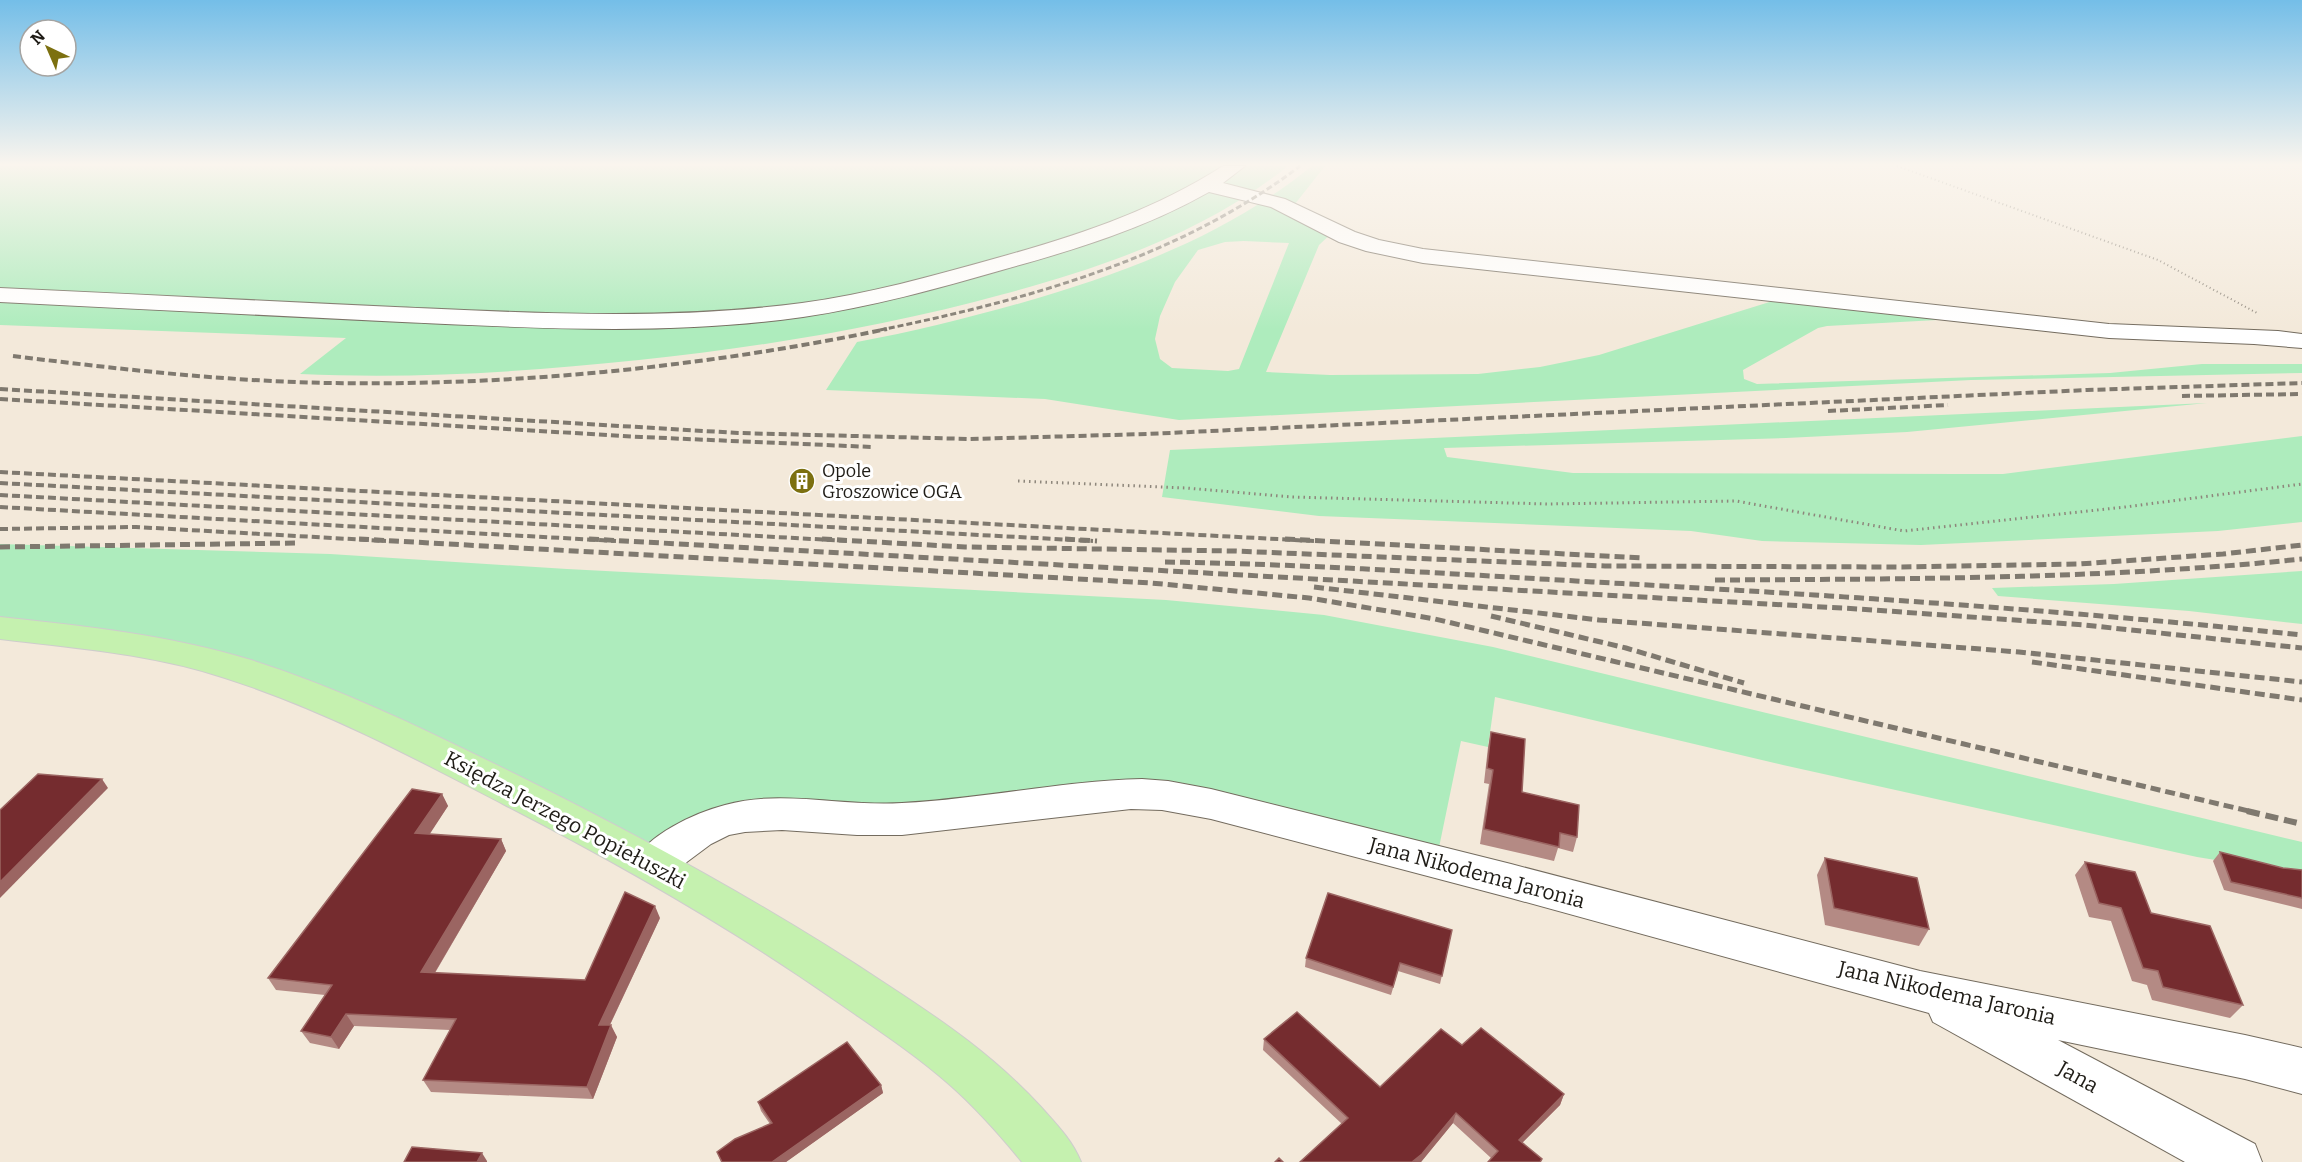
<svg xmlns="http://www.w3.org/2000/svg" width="2302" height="1162" font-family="Bitter,serif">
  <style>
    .green { fill: #aeecbd; fill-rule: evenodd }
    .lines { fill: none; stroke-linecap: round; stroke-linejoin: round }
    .minor-casing { stroke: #736b5e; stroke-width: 2 }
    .major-casing { stroke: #cecdcc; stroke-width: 2 }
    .path-far1 { stroke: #8d867b; stroke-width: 2; stroke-dasharray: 1 3; stroke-linecap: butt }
    .path { stroke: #8d867b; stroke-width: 3; stroke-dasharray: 1.5 4; stroke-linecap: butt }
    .minor { fill: #fff; fill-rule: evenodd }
    .major { fill: #c5f1af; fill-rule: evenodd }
    .rail-far3 { stroke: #7f796f; stroke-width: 3; stroke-dasharray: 6 3; stroke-linecap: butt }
    .rail-far2 { stroke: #7f796f; stroke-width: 4; stroke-dasharray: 8 4; stroke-linecap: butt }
    .rail-far1 { stroke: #7f796f; stroke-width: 5; stroke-dasharray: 10 5; stroke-linecap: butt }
    .rail { stroke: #7f796f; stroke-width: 6; stroke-dasharray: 13 6; stroke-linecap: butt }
    .wall { fill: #b48a84 }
    .shaded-wall { fill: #9b6562 }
    .building { fill: #752c2f; stroke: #9b6562; stroke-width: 1.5 }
    .labels { text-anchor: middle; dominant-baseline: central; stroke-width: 6; stroke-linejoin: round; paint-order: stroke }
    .poi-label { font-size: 18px; fill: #1f1c16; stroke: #fff; text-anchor: start }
    .near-street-label { font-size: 21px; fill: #1f1c16; stroke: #fff }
  </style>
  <rect width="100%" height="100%" fill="#f3e9da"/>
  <g class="green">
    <path d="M 0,166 L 1288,166 C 1206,232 1104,267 1004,294 C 884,327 762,347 639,360 C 524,372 416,379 300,374 L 346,338 L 0,325 Z"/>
    <path d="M 1312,166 L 1325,166 L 1291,209 L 1335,230 L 1319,245 L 1266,372 L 1330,375 L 1478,374 L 1540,367 L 1599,355 L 1792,295 L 1992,317 L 1827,326 L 1818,328 L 1743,370 L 1744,379 L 1757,384 L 2110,373 L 2202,364 L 2302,364 L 2302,373 L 1971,380 L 1179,420 L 1045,399 L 826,390 L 857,342 C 912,332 967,318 1021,303 C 1125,273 1227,235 1312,166 ZM 1244,241 L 1289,243 L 1239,369 L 1228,371 L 1172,368 L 1160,359 L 1155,339 L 1160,316 L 1175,282 L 1198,250 L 1225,242 Z"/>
    <path d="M 2207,403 L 1907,432 L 1786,438 L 1444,448 L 1447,457 L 1573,473 L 1957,474 L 2003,474 L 2302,436 L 2302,522 L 2218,531 L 1921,545 L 1762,541 L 1691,531 L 1319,516 L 1162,497 L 1170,450 Z"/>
    <path d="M 0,544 L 330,554 L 567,569 L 1166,600 L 1324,615 L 1493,647 L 2302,842 L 2302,874 L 2197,857 L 1783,765 L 1495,697 L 1488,747 L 1461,741 L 1436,862 L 1211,804 L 758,815 L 653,864 L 279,683 L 0,628 Z"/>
    <path d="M 2302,571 L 2302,624 L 2189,611 L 1998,596 L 1992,588 L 2114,584 Z"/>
  </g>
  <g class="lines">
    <g class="minor-casing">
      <g id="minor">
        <path d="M 1223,166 L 1245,166 L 1223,183 L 1285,199 L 1355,232 L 1379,240 L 1423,249 L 2109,324 L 2278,331 L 2302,334 L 2302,348 L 2254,344 L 2109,338 L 1423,263 L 1366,251 L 1339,242 L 1271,207 L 1209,192 C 1144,229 1074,250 1002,270 C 936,289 871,307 803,317 C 670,336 536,328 402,322 C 268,315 134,309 0,302 L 0,288 C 132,294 263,301 395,307 C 531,313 666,321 802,303 C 868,294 933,276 997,258 C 1076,236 1153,211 1223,166 Z"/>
        <path d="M 1142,779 L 1168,781 L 1211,789 L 1511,864 L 1920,971 L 2245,1035 L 2302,1048 L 2302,1094 L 2245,1079 L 2058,1040 L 2255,1144 L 2262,1162 L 2185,1162 L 1933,1022 L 1929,1013 L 1511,898 L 1211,819 L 1162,810 L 1131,809 L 902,835 L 857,835 L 782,830 L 745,832 L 729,835 L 711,844 L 668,876 L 653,881 L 638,876 L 632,864 C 647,835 694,813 725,805 C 782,789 843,807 902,803 C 982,799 1061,781 1142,779 Z"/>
      </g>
    </g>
    <g class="major-casing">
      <path id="major" d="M 0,617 C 85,626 169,635 251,660 C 342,689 428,731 513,773 C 642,837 767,905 886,984 C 943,1021 995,1057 1041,1107 C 1057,1125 1072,1140 1081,1162 L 1022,1162 C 1000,1135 976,1108 950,1085 C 915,1054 875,1028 836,1001 C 730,927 618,863 503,804 C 413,757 322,709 225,678 C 153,654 75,648 0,639 Z"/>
    </g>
    <path class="path-far1" d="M 1897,166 L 2158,260 L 2257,313"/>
    <path class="path" d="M 1018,481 L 1186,488 L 1292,497 L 1548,504 L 1736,501 L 1904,531 L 2125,507 L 2302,484"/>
    <use href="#minor" class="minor"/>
    <use href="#major" class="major"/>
    <path class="rail-far3" d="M 880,330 C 1027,300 1179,258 1300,166"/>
    <g class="rail-far2">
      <path d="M 13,356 C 118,369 223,381 329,383 C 517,386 703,367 887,329"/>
      <path d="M 0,389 L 738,433 L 970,439 L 1147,434 L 2087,390 L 2302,383"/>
      <path d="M 2182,396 L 2302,394"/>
      <path d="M 0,399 L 641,437 L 872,447"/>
      <path d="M 1828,411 L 1948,405"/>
      <path d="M 0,472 L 1314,541"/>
      <path d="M 0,483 L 1093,541"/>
      <path d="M 0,495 L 850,541"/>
      <path d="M 0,507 L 616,541"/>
      <path d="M 0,529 L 136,527 L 386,541"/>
    </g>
    <g class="rail-far1">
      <path d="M 359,539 L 1151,583 L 1309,598 L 1435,619 L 1925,735"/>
      <path d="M 589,539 L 1859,609 L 2084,625 L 2302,648"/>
      <path d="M 822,539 L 965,547 L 1234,551 L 1605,566 L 1902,567 L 2079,564 L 2223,554 L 2302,545"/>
      <path d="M 1065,539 L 1097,541"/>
      <path d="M 1285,539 L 1642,558"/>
      <path d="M 0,547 L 297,543"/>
      <path d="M 1165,562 C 1308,564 1451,574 1594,582 C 1830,595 2066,610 2302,635"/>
      <path d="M 1715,580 C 1911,579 2107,579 2302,559"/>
      <path d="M 1314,587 L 1599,620 L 2019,652 L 2302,682"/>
      <path d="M 1491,616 L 1626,648 L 1744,683"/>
      <path d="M 2032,662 L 2302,700"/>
      <path d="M 1917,733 L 2253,812"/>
    </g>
    <path class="rail" d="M 2247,811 L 2302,824"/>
  </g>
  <g class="wall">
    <path d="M 1491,732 L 1522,792 L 1577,837 L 1573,852 L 1558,848 L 1554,861 L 1480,844 L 1489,784 L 1484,783 L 1488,747 Z"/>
    <path d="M 442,794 L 448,806 L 429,834 L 501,839 L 506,851 L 435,973 L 585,980 L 660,918 L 610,1025 L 617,1037 L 593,1099 L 431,1092 L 423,1080 L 450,1030 L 354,1026 L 339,1049 L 310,1043 L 301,1031 L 325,995 L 276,990 L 268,978 Z"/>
    <path d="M 2220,852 L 2283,868 L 2302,870 L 2302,909 L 2224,890 L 2213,861 Z"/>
    <path d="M 1825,858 L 1929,929 L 1919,946 L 1825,925 L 1817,875 Z"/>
    <path d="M 2085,862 L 2151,913 L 2243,1005 L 2230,1018 L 2152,1000 L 2147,985 L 2132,981 L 2111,921 L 2089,917 L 2075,875 Z"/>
    <path d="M 1452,930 L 1440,984 L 1398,971 L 1391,995 L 1305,967 L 1306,958 Z"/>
    <path d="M 1264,1039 L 1380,1087 L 1462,1045 L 1564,1094 L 1560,1105 L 1522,1143 L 1542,1159 L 1541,1162 L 1488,1162 L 1491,1158 L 1453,1123 L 1421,1162 L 1300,1162 L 1342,1124 L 1263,1050 Z"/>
    <path d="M 881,1085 L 883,1093 L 786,1162 L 721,1162 L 717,1152 L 770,1124 L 761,1111 L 758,1102 Z"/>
  </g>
  <g class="shaded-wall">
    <path d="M 102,779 L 108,788 L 0,898 L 0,882 Z"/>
    <path d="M 442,794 L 448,806 L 422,846 L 415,833 Z"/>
    <path d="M 501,839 L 506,851 L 428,984 L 421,972 Z"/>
    <path d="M 655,906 L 660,918 L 604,1037 L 599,1025 Z"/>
    <path d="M 346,1014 L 354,1026 L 339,1049 L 331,1037 Z"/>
    <path d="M 611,1025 L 617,1037 L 593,1099 L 587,1087 Z"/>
    <path d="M 881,1085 L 883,1093 L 786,1162 L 772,1162 Z"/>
    <path d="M 1564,1094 L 1560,1105 L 1515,1150 L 1519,1140 Z"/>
    <path d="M 1456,1113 L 1453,1123 L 1421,1162 L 1412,1162 Z"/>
    <path d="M 482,1153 L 487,1161 L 487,1162 L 477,1162 Z"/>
  </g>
  <g class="building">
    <path d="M 1491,732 L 1525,739 L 1522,792 L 1579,805 L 1577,837 L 1560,833 L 1559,847 L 1484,829 L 1493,770 L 1487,768 Z"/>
    <path d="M 38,774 L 102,779 L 0,882 L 0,810 Z"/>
    <path d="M 412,789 L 442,794 L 415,833 L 501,839 L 421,972 L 585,980 L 625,892 L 655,906 L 599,1025 L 611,1025 L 587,1087 L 423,1080 L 456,1019 L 346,1014 L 331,1037 L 301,1031 L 332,985 L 268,978 Z"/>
    <path d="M 2220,852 L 2283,868 L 2302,870 L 2302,898 L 2231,882 Z"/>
    <path d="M 1825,858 L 1917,878 L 1929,929 L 1834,908 Z"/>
    <path d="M 2085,862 L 2135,872 L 2151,913 L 2210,926 L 2243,1005 L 2163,987 L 2158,971 L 2143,968 L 2121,908 L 2099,903 Z"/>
    <path d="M 1328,893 L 1452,930 L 1442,976 L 1400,963 L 1393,987 L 1306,958 Z"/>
    <path d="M 1297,1012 L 1380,1087 L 1441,1029 L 1462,1045 L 1481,1028 L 1564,1094 L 1519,1140 L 1542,1159 L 1540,1162 L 1488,1162 L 1498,1151 L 1456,1113 L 1422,1154 L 1412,1162 L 1300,1162 L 1348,1118 L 1264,1039 Z"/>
    <path d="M 847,1042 L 881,1085 L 772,1162 L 722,1162 L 717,1152 L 735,1139 L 772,1123 L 758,1102 Z"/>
    <path d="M 412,1147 L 482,1153 L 477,1162 L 404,1162 Z"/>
    <path d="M 1279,1158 L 1283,1162 L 1275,1162 Z"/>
  </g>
  <linearGradient id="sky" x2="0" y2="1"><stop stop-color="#74bee8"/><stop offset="0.5" stop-color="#faf5ee"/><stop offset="1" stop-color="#faf5ee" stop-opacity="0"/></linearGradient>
  <rect width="2302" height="329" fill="url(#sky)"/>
  <defs>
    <g id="building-disc" transform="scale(1.35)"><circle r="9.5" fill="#7c7010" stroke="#fff"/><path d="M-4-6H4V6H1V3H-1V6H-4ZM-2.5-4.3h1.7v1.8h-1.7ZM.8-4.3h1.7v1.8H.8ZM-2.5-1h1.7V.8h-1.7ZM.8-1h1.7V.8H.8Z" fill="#fff"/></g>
  </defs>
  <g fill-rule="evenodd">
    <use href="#building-disc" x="802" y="481"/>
  </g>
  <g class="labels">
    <g class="poi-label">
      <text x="822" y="471">Opole<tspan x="822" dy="21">Groszowice OGA</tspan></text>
    </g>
    <g class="near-street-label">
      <text transform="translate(565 820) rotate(28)">Księdza Jerzego Popiełuszki</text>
      <text transform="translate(1477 873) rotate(15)">Jana Nikodema Jaronia</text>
      <text transform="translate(1947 993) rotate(13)">Jana Nikodema Jaronia</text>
      <text transform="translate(2078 1077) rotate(29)">Jana</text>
    </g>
  </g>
  <g transform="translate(48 48) rotate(316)"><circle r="28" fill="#ffffff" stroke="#a5a4a2" stroke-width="1.5"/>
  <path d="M0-4.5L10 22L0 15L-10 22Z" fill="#7c7010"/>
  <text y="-9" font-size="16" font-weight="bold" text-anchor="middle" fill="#1f1c16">N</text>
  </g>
</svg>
